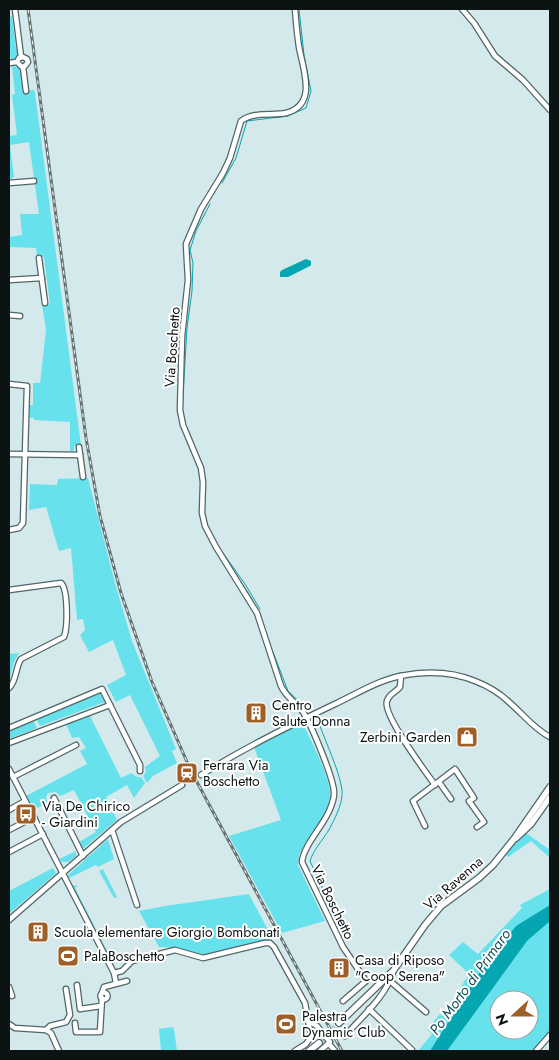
<svg xmlns="http://www.w3.org/2000/svg" width="559" height="1060" font-family="Jost,sans-serif">
  <style>
    .green { fill: #67e2ed; fill-rule: evenodd }
    .water { fill: #05a6b1 }
    .lines { fill: none; stroke-linecap: round; stroke-linejoin: round }
    .stream { stroke: #05a6b1; stroke-width: 1 }
    .secondary-tunnel { stroke: #b6c9cb; stroke-width: 5.5; stroke-dasharray: 5.5 3; stroke-linecap: butt }
    .street-casing { stroke: #526566; stroke-width: 7 }
    .secondary-casing { stroke: #526566; stroke-width: 8 }
    .street { stroke: #fff; stroke-width: 4.5 }
    .secondary { stroke: #fff; stroke-width: 5.5 }
    .rail-casing { stroke: #647273; stroke-width: 3 }
    .rail { stroke: #fff; stroke-width: 1; stroke-dasharray: 4; stroke-linecap: butt }
    .labels { text-anchor: middle; dominant-baseline: central; stroke-width: 4; stroke-linejoin: round; paint-order: stroke }
    .street-label { font-size: 14px; fill: #0b1313; stroke: #fff }
    .poi-label { font-size: 14px; fill: #0b1313; stroke: #fff; text-anchor: start }
    .water-label { font-size: 15px; font-style: italic; fill: #164e53; stroke: #fff }
  </style>
  <rect width="100%" height="100%" fill="#d4e9eb"/>
  <g class="green">
    <path d="M 12,16 L 16,48 L 20,54 L 18,58 L 11,61 L 9,42 L 9,17 Z"/>
    <path d="M 12,66 L 20,67 L 22,70 L 21,76 L 23,91 L 34,90 L 35,93 L 81,445 L 74,446 L 74,451 L 70,451 L 70,422 L 34,420 L 34,418 L 30,418 L 30,405 L 33,405 L 33,383 L 40,383 L 46,330 L 42,305 L 50,304 L 44,257 L 37,257 L 36,248 L 9,247 L 9,237 L 22,235 L 20,214 L 39,214 L 29,142 L 10,145 L 14,177 L 11,179 L 9,179 L 9,136 L 17,135 L 12,95 L 15,94 Z"/>
    <path d="M 88,478 L 115,583 L 132,641 L 176,749 L 172,751 L 177,763 L 153,776 L 147,783 L 143,776 L 146,772 L 145,767 L 160,756 L 130,695 L 116,702 L 107,685 L 126,675 L 113,640 L 89,652 L 80,635 L 85,630 L 83,619 L 77,620 L 71,548 L 59,551 L 46,507 L 29,510 L 30,484 L 57,485 L 58,479 Z"/>
    <path d="M 19,653 L 14,662 L 9,681 L 9,654 Z"/>
    <path d="M 100,693 L 105,702 L 40,726 L 36,719 Z"/>
    <path d="M 89,714 L 121,778 L 131,773 L 137,777 L 141,777 L 145,783 L 134,798 L 127,785 L 106,797 L 117,820 L 84,848 L 81,847 L 79,842 L 96,832 L 74,790 L 60,796 L 56,792 L 48,793 L 46,797 L 47,803 L 33,810 L 26,796 L 87,764 L 80,751 L 86,748 L 79,737 L 72,738 L 66,724 Z"/>
    <path d="M 33,720 L 37,728 L 9,739 L 9,731 Z"/>
    <path d="M 298,724 L 304,726 C 311,740 333,784 330,797 C 326,819 309,836 299,855 L 298,865 L 325,921 L 282,933 L 229,836 L 281,820 L 254,747 Z"/>
    <path d="M 526,833 L 550,850 L 550,858 L 531,841 L 508,857 L 505,854 L 515,840 L 518,841 Z"/>
    <path d="M 108,839 L 114,859 L 98,867 L 96,865 L 69,878 L 68,875 Z"/>
    <path d="M 76,851 L 76,856 L 69,862 L 62,862 L 59,859 Z"/>
    <path d="M 53,868 L 56,873 L 54,875 L 9,914 L 9,891 Z"/>
    <path d="M 103,869 L 117,897 L 114,898 L 99,871 Z"/>
    <path d="M 71,885 L 78,886 L 75,888 L 108,953 L 112,952 L 108,958 Z"/>
    <path d="M 550,889 L 550,1031 L 534,1051 L 418,1051 L 432,1034 L 427,1029 L 440,1014 L 443,1016 L 469,974 L 449,955 L 463,942 L 478,954 L 520,910 L 522,908 L 520,905 ZM 499,1000 L 529,1000 L 529,1030 L 499,1030 Z"/>
    <path d="M 249,894 L 273,939 L 204,955 C 188,954 175,946 159,947 L 139,911 L 165,906 Z"/>
    <path d="M 172,1027 L 174,1029 L 177,1051 L 161,1051 L 159,1029 Z"/>
  </g>
  <g class="water">
    <path d="M 306,259 L 311,261 L 311,265 L 310,266 L 288,277 L 280,277 L 280,272 L 282,270 Z"/>
    <path d="M 550,905 L 550,921 L 527,941 L 447,1051 L 430,1051 L 481,970 L 516,926 Z"/>
  </g>
  <g class="lines">
    <g class="stream">
      <path d="M 222,183 L 236,158 L 247,121 L 288,116 L 306,108 L 311,91 L 304,55 L 299,9"/>
      <path d="M 183,395 L 187,328 L 192,291 L 193,263 L 190,250 L 196,231 L 210,204"/>
      <path d="M 183,417 L 185,422"/>
      <path d="M 223,553 L 245,584 L 260,609"/>
      <path d="M 273,652 L 288,691 L 308,710"/>
      <path d="M 319,723 C 326,744 339,769 342,790 C 343,802 337,814 332,824 C 326,837 314,848 310,861 L 338,922"/>
    </g>
    <path class="secondary-tunnel" d="M 319,1043 L 339,1023"/>
    <g class="street-casing">
      <g id="street">
        <path d="M 15,9 L 21,57"/>
        <path d="M 295,9 C 296,22 297,34 299,47 C 303,69 318,105 286,113 C 272,116 254,111 241,121 L 230,158 L 223,173 L 201,209 L 186,244 L 188,280 L 182,336 L 180,410 L 183,425 L 201,468 L 203,482 L 202,513 L 205,526 L 216,547 L 257,613 L 281,686 C 286,697 296,703 303,712 C 311,724 335,781 334,794 C 334,799 332,804 330,809 C 324,825 303,846 302,862 L 343,947 L 366,981 L 343,1001"/>
        <path d="M 462,9 L 474,23 L 495,56 L 523,80 L 550,110"/>
        <path d="M 9,63 L 17,62 L 19,58 L 23,57 L 27,59 L 28,62 L 25,66 L 22,67 L 17,62"/>
        <path d="M 23,67 L 26,91"/>
        <path d="M 9,183 L 34,181"/>
        <path d="M 39,258 L 45,303"/>
        <path d="M 9,280 L 42,278"/>
        <path d="M 9,315 L 20,316"/>
        <path d="M 9,384 L 27,386 L 23,523 L 19,528 L 9,530"/>
        <path d="M 79,447 L 83,477"/>
        <path d="M 9,454 L 80,455"/>
        <path d="M 9,590 L 61,583 C 68,589 68,627 64,637 L 21,659 C 15,668 17,681 9,688"/>
        <path d="M 401,676 L 400,687 C 396,692 389,694 387,701 C 382,714 425,771 435,785"/>
        <path d="M 9,728 L 102,689 L 140,765 L 140,771"/>
        <path d="M 9,743 L 110,705"/>
        <path d="M 9,769 L 114,973 L 116,983"/>
        <path d="M 201,775 C 244,748 289,726 335,704 C 356,694 377,681 400,676 C 425,671 451,671 475,681 C 488,686 500,693 510,703 C 524,715 534,729 550,737"/>
        <path d="M 13,777 L 76,745"/>
        <path d="M 439,782 L 451,799"/>
        <path d="M 54,798 L 83,856"/>
        <path d="M 9,810 L 25,801"/>
        <path d="M 425,826 L 413,801 L 455,769 L 474,798 L 469,801 L 484,822 L 477,827"/>
        <path d="M 9,830 L 34,817"/>
        <path d="M 112,830 L 137,905"/>
        <path d="M 9,852 L 43,834"/>
        <path d="M 9,920 L 121,822 L 182,785"/>
        <path d="M 114,973 L 122,971 L 132,961 L 175,950 L 203,958 L 265,943 L 270,943 L 274,947 L 305,1003 L 311,1037 L 306,1044 L 295,1051"/>
        <path d="M 390,981 L 426,1012"/>
        <path d="M 77,985 L 80,1009 L 101,1006"/>
        <path d="M 9,987 L 12,996"/>
        <circle cx="104" cy="996" r="3.5"/>
        <path d="M 102,993 L 104,987 L 127,981"/>
        <path d="M 369,1009 L 412,1050"/>
        <path d="M 310,1022 L 317,1026 L 330,1042 L 320,1051"/>
        <path d="M 75,1023 L 76,1032 L 100,1032 L 102,998"/>
        <path d="M 9,1024 L 15,1028 L 46,1030 L 50,1026 L 66,1022 L 70,1015 L 66,989"/>
        <path d="M 46,1030 L 51,1033 L 59,1051"/>
        <path d="M 345,1036 C 362,1016 385,998 393,972"/>
        <path d="M 329,1044 L 335,1051"/>
        <path d="M 536,1051 L 550,1035"/>
      </g>
    </g>
    <g class="secondary-casing">
      <g id="secondary">
        <path d="M 516,838 L 531,824 L 550,797"/>
        <path d="M 339,1023 L 393,971 L 425,925 L 441,906 L 479,878 L 493,865 L 514,839 L 550,787"/>
        <path d="M 309,1051 L 319,1043"/>
      </g>
    </g>
    <use href="#street" class="street"/>
    <use href="#secondary" class="secondary"/>
    <g class="rail-casing">
      <path id="rail" d="M 28,9 L 86,438 L 100,516 L 121,593 L 152,682 L 191,771 L 342,1051"/>
    </g>
    <use href="#rail" class="rail"/>
  </g>
  <defs>
    <g id="building-square" transform="scale(1.125)"><rect x="-9" y="-9" width="18" height="18" rx="4" fill="#9e5e27" stroke="#fff"/><path d="M-4-6H4V6H1V3H-1V6H-4ZM-2.5-4.3h1.7v1.8h-1.7ZM.8-4.3h1.7v1.8H.8ZM-2.5-1h1.7V.8h-1.7ZM.8-1h1.7V.8H.8Z" fill="#fff"/></g>
    <g id="shop-square" transform="scale(1.125)"><rect x="-9" y="-9" width="18" height="18" rx="4" fill="#9e5e27" stroke="#fff"/><path d="M-5-2.5h2.3a2.7 3.5 0 0 1 5.4 0H5L5.5 6h-11ZM-1.5-2.5h3a1.5 2.3 0 0 0-3 0Z" fill="#fff"/></g>
    <g id="station-square" transform="scale(1.125)"><rect x="-9" y="-9" width="18" height="18" rx="4" fill="#9e5e27" stroke="#fff"/><path d="M-3-6H3Q5-6 5-4V2Q5 4 3 4L4.5 6H3L1.5 4h-3L-3 6H-4.5L-3 4Q-5 4-5 2V-4Q-5-6-3-6ZM-3.5-4v3h7v-3ZM-3.5 1v1.5H-2V1ZM2 1v1.5H3.5V1Z" fill="#fff"/></g>
    <g id="bus-square" transform="scale(1.125)"><rect x="-9" y="-9" width="18" height="18" rx="4" fill="#9e5e27" stroke="#fff"/><path d="M-5-6H5V4H4V6H2V4H-2V6H-4V4H-5ZM-3.5-4V0h7V-4ZM-3.5 1.2v1.5H-2V1.2ZM2 1.2v1.5H3.5V1.2Z" fill="#fff"/></g>
    <g id="stadium-square" transform="scale(1.125)"><rect x="-9" y="-9" width="18" height="18" rx="4" fill="#9e5e27" stroke="#fff"/><path d="M0-5a6.5 5 0 1 0 0 10a6.5 5 0 1 0 0-10ZM-3.5-1.8h7v3.6h-7Z" fill="#fff"/></g>
  </defs>
  <g fill-rule="evenodd">
    <use href="#building-square" x="256" y="713"/>
    <use href="#shop-square" x="467" y="737"/>
    <use href="#station-square" x="187" y="773"/>
    <use href="#bus-square" x="26" y="814"/>
    <use href="#building-square" x="38" y="932"/>
    <use href="#stadium-square" x="68" y="956"/>
    <use href="#building-square" x="339" y="968"/>
    <use href="#stadium-square" x="286" y="1024"/>
  </g>
  <g class="labels">
    <g class="street-label">
      <text transform="translate(172 347) rotate(-86)">Via Boschetto</text>
      <text transform="translate(453 883) rotate(-41)">Via Ravenna</text>
      <text transform="translate(333 902) rotate(64)">Via Boschetto</text>
    </g>
    <g class="poi-label">
      <text x="272" y="705">Centro<tspan x="272" dy="16">Salute Donna</tspan></text>
      <text x="451" y="737" text-anchor="end">Zerbini Garden</text>
      <text x="203" y="765">Ferrara Via<tspan x="203" dy="16">Boschetto</tspan></text>
      <text x="42" y="806">Via De Chirico<tspan x="42" dy="16">- Giardini</tspan></text>
      <text x="54" y="932">Scuola elementare Giorgio Bombonati</text>
      <text x="84" y="956">PalaBoschetto</text>
      <text x="355" y="960">Casa di Riposo<tspan x="355" dy="16">"Coop Serena"</tspan></text>
      <text x="302" y="1016">Palestra<tspan x="302" dy="16">Dynamic Club</tspan></text>
    </g>
    <g class="water-label">
      <text transform="translate(470 982) rotate(-54)">Po Morto di Primaro</text>
    </g>
  </g>
  <rect width="559" height="1060" fill="none" stroke="#0b1313" stroke-width="20"/>
  <g transform="translate(514 1015) rotate(249)"><circle r="24" fill="#ffffff" stroke="#9da1a1"/>
  <path d="M0-4L9 19L0 12L-9 19Z" fill="#9e5e27"/>
  <text y="-8" font-size="14" font-weight="bold" text-anchor="middle" fill="#0b1313">N</text>
  </g>
</svg>
